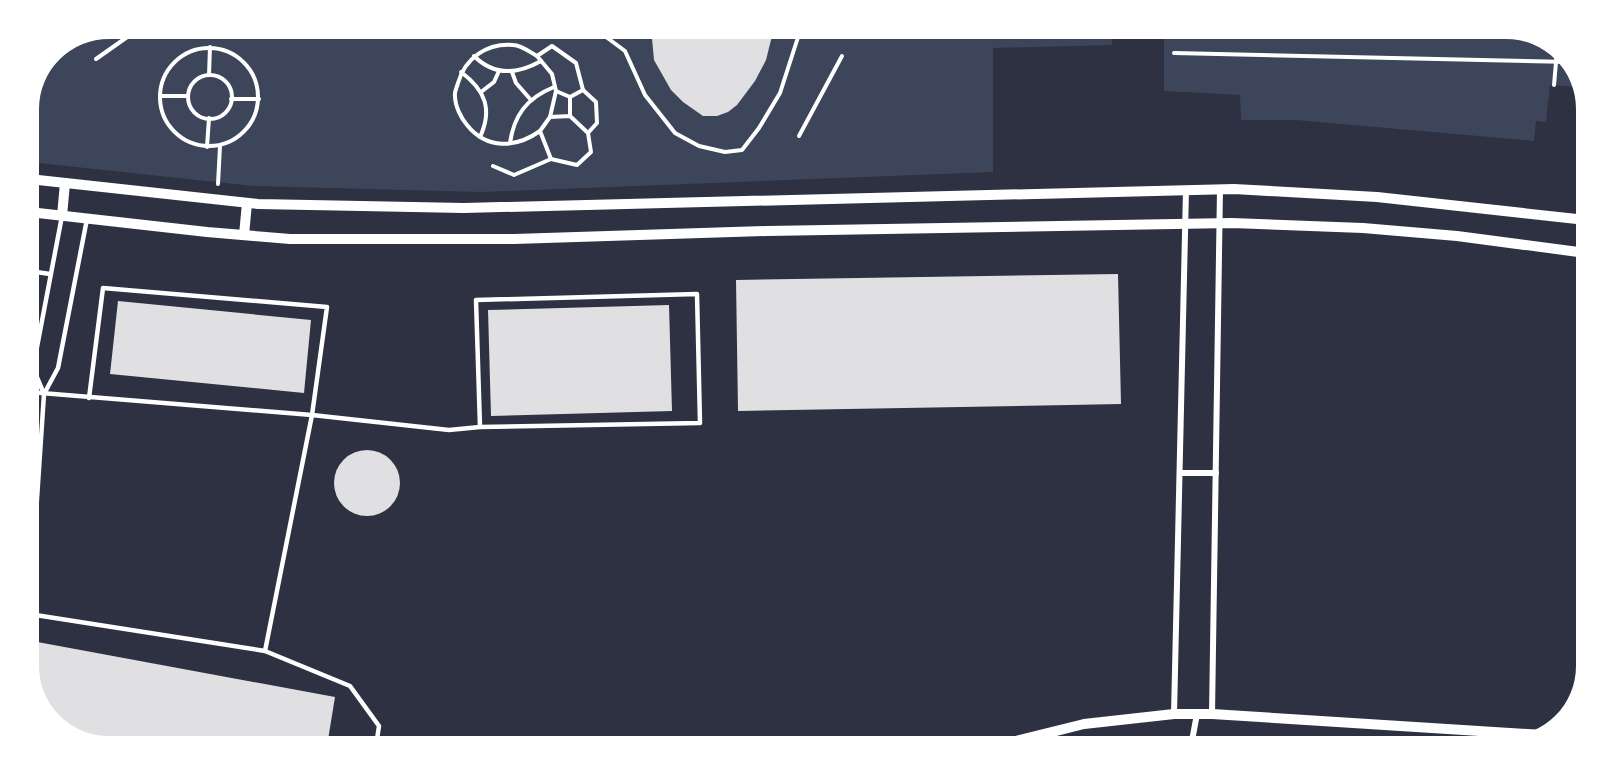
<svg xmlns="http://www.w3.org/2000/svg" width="1615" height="775" font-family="'PT Sans',sans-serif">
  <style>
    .green { fill: #3c4559 }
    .building { fill: #e0e0e3 }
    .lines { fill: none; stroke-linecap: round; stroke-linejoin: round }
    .path { stroke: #fff; stroke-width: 4 }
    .service { stroke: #fff; stroke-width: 4.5 }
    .minor { stroke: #fff; stroke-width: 6 }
    .tertiary { stroke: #fff; stroke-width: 10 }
  </style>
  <rect width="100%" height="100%" fill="#2d3142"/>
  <g class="green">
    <path d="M 1164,28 L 1506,29 L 1541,37 L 1573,64 L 1581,87 L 1550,85 L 1546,122 L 1536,121 L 1534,141 L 1296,120 L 1241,120 L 1240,95 L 1164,91 Z"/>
    <path d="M 109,29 L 1113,29 L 1112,45 L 993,48 L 993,172 L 481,192 L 253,186 L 29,162 L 29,104 L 52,52 Z"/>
  </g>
  <g class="building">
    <path d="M 651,28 L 774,28 L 766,60 L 755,81 L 737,105 L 728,112 L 717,116 L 703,116 L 683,102 L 671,90 L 654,60 Z"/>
    <path d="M 1071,28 L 1100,28 L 1100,38 L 1071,39 Z"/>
    <path d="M 1118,274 L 1121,404 L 738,411 L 736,280 Z"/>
    <path d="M 118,301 L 311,320 L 304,393 L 110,374 Z"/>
    <path d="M 669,305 L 672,411 L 491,416 L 488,310 Z"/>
    <circle cx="367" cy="483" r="33"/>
    <path d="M 32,641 L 335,697 L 327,746 L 109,746 L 74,738 L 42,711 L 29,672 Z"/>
  </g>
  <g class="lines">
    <g class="path">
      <path d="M 213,28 L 223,30 L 235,28"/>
      <path d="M 333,28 C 349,31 367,32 383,28"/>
      <path d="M 491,28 L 506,28"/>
      <path d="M 594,28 L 625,51 L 645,95 L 675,133 L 699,146 L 725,152 L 742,150 L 759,128 L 780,93 L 801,28"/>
      <circle cx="209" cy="97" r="49"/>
      <path d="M 1174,53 L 1571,62"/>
      <path d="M 474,56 C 494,76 518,74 541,61"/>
      <path d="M 537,56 C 530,52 521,45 513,45 C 487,43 465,58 458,83 C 457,87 454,92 455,96 C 455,106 461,118 467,125 C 487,150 516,148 540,131"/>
      <path d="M 96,59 L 140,28"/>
      <path d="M 461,72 C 485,90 493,109 480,137"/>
      <path d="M 512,72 L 516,83 L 531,100"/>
      <path d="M 209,75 L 210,47"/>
      <circle cx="210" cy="97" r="22"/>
      <path d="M 1554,85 L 1557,51"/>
      <path d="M 481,92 L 494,82 L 499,71"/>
      <path d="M 160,96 L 188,96"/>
      <path d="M 570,97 L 556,91 L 552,74 L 537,56 L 552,46 L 576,63 L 583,90"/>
      <path d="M 231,99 L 259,99"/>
      <path d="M 570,116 L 570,97 L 583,90 L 596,102 L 597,123 L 588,133 L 591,152 L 577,165 L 551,159 L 540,131 L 550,117 L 570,116 L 588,133"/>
      <path d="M 550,117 L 556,91"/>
      <path d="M 799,136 L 842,56"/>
      <path d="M 510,143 C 514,115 527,98 554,87"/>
      <path d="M 207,147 L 209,118"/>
      <path d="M 493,166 L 514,175 L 551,159"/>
      <path d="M 218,184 L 220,146"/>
    </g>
    <g class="service">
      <path d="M 29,271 L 50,274"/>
      <path d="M 29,392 L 312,415 L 449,430 L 480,427 L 700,423 L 697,294 L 476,300 L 480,427"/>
      <path d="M 44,394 L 58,368 L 87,219"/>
      <path d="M 89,398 L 103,288 L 327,307 L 312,415 L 265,651 L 350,686 L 379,726 L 376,746"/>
      <path d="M 29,614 L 265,651"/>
      <path d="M 29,619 L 44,394 L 33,368 L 62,216"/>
    </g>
    <g class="minor">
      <path d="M 1181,473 L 1216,473"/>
      <path d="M 1174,714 L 1186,190"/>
      <path d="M 1212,714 L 1220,189"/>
      <path d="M 1191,746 L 1197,714"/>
    </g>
    <g class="tertiary">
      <path d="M 29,179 L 258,204 L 464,208 L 1234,189 L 1377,197 L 1586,220"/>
      <path d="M 29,212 L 207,232 L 290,239 L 514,239 L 767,231 L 1232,223 L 1363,228 L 1457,236 L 1586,253"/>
      <path d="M 62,216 L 65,183"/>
      <path d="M 244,235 L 247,203"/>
      <path d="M 996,746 L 1084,724 L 1174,714 L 1212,714 L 1543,735"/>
    </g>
  </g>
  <path d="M0 0H1615V775H0ZM109 39H1506A70 70 0 0 1 1576 109V666A70 70 0 0 1 1506 736H109A70 70 0 0 1 39 666V109A70 70 0 0 1 109 39Z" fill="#fff" fill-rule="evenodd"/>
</svg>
